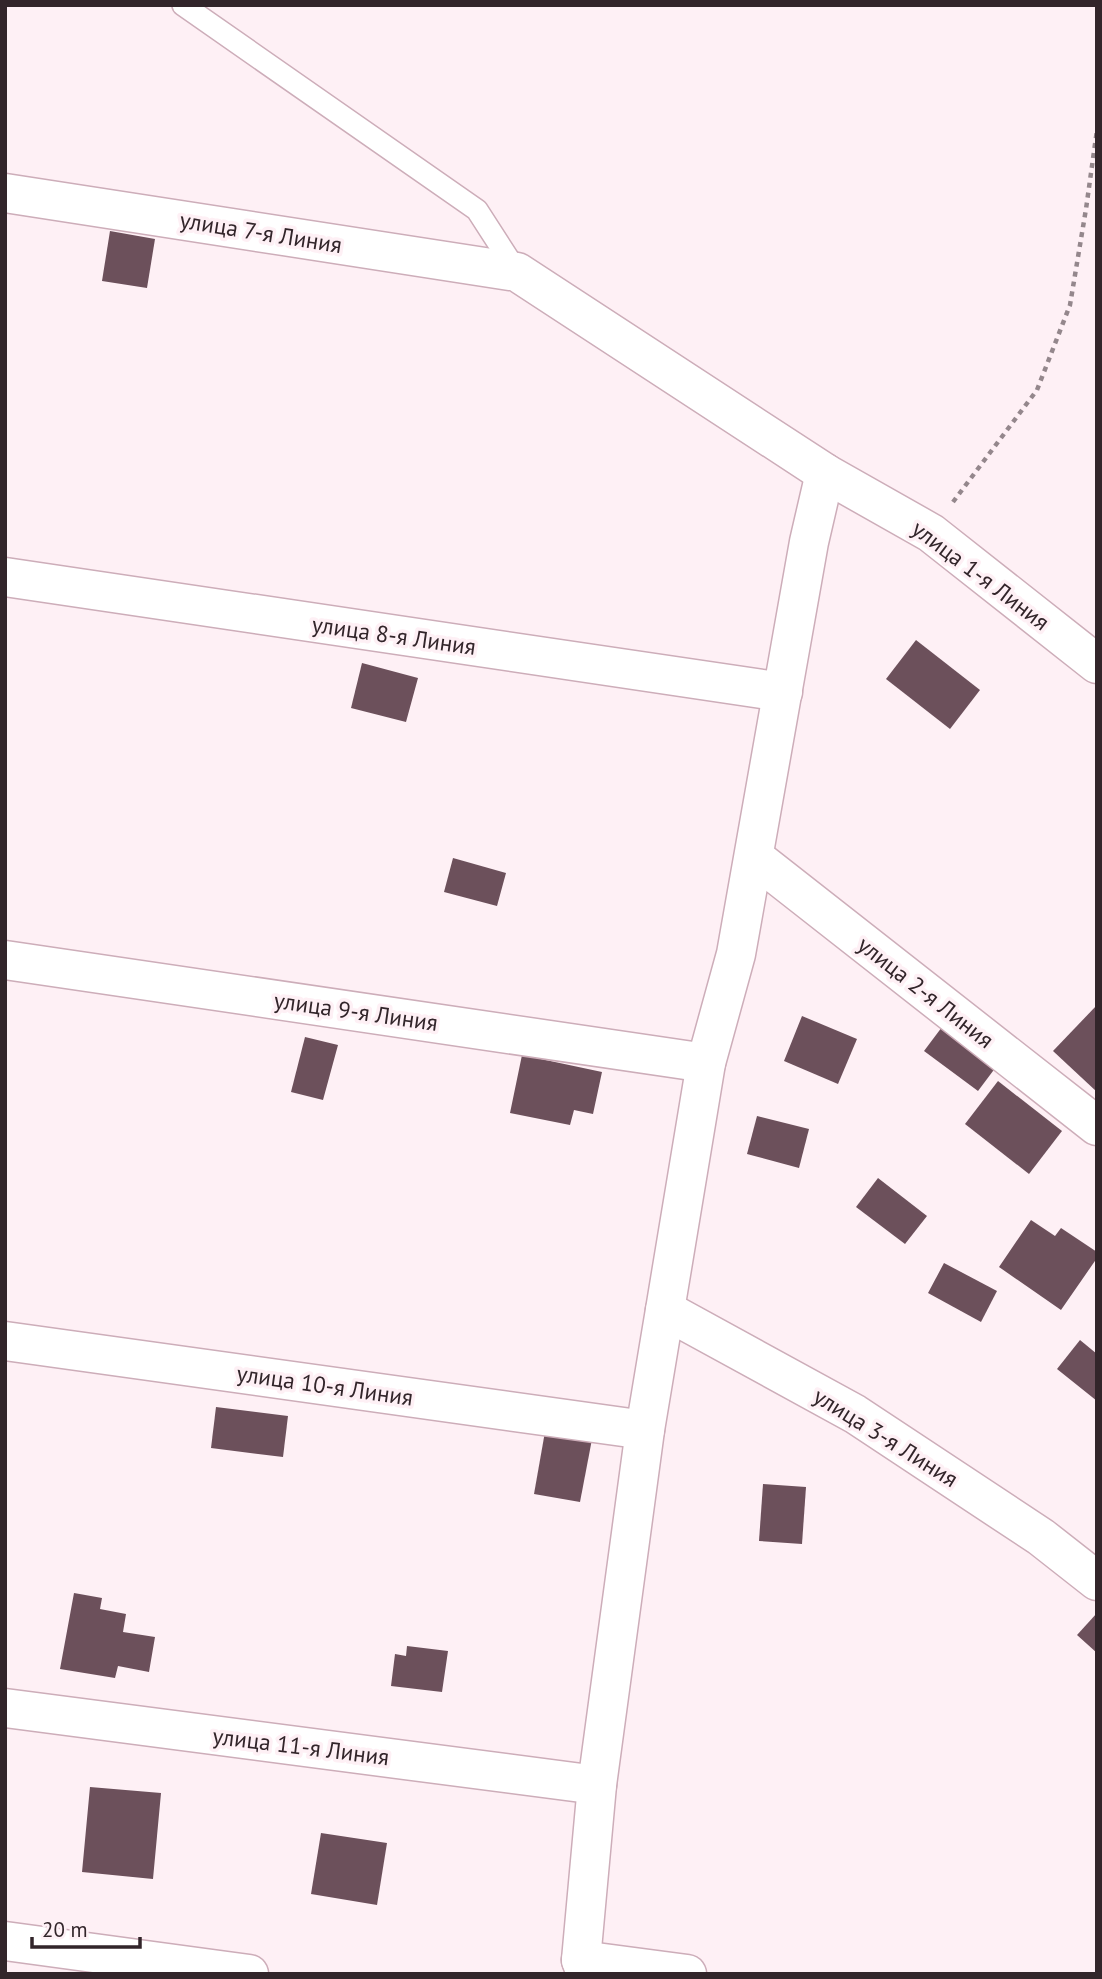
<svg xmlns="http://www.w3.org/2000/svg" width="1102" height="1979" font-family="'PT Sans',sans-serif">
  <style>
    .building { fill: #6c505b }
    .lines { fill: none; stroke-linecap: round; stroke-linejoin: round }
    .service-casing { stroke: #cdadb9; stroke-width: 24 }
    .minor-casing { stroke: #cdadb9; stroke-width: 41 }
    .path { stroke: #94878c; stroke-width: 4.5; stroke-dasharray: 5 5; stroke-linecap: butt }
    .service { stroke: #fff; stroke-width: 21 }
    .minor { stroke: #fff; stroke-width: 38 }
    .labels { text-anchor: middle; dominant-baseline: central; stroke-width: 7; stroke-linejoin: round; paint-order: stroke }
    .street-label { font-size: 23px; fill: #32252a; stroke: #fef0f5 }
  </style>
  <rect width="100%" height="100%" fill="#fef0f5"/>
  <g class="building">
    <path d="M 110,231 L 155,239 L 147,288 L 102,281 Z"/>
    <path d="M 916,640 L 980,690 L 950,729 L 886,679 Z"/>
    <path d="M 362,663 L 418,678 L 406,722 L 351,708 Z"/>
    <path d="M 453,858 L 506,873 L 497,906 L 444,892 Z"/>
    <path d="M 1097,1005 L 1097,1092 L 1053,1051 Z"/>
    <path d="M 802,1016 L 857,1039 L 838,1084 L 784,1061 Z"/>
    <path d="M 945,1023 L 999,1063 L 978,1091 L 924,1051 Z"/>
    <path d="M 305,1037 L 338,1045 L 323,1100 L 291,1092 Z"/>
    <path d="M 522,1055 L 602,1072 L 593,1114 L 574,1110 L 570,1125 L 510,1113 Z"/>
    <path d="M 998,1081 L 1062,1131 L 1029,1174 L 965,1124 Z"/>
    <path d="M 757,1116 L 809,1129 L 799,1168 L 747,1154 Z"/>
    <path d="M 878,1178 L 927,1216 L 905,1244 L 856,1207 Z"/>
    <path d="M 1031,1220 L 1055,1236 L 1061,1228 L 1097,1252 L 1097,1258 L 1061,1310 L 999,1267 Z"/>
    <path d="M 944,1263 L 997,1291 L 981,1322 L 928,1293 Z"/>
    <path d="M 1080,1340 L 1097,1354 L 1097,1401 L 1057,1369 Z"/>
    <path d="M 216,1407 L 288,1416 L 283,1457 L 211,1448 Z"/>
    <path d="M 546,1426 L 593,1434 L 580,1502 L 534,1494 Z"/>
    <path d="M 763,1484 L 806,1487 L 802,1544 L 759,1541 Z"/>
    <path d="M 74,1593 L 102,1598 L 100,1609 L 126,1614 L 123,1632 L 155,1637 L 149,1672 L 118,1666 L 115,1678 L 60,1669 Z"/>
    <path d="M 1097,1613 L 1097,1653 L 1077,1635 Z"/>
    <path d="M 407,1646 L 448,1651 L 442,1692 L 391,1686 L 395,1654 L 406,1656 Z"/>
    <path d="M 90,1787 L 161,1793 L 153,1879 L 82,1872 Z"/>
    <path d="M 321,1833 L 387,1843 L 377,1905 L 311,1894 Z"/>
  </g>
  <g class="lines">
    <g class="service-casing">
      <path id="service" d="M 183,5 L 477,210 L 517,272"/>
    </g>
    <g class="minor-casing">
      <g id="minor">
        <path d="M 5,193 L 517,272 L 825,473 L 931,533 L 1097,664"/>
        <path d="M 5,577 L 783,692"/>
        <path d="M 754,857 L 1097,1126"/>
        <path d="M 5,960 L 706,1063"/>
        <path d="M 665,1310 L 855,1414 L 1041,1537 L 1097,1581"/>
        <path d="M 5,1341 L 645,1430"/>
        <path d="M 5,1708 L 597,1785"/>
        <path d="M 5,1941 L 249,1974"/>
        <path d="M 581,1960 L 687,1974"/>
        <path d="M 586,1974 L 581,1960 L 597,1785 L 645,1430 L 665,1310 L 706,1063 L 736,954 L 809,542 L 825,473"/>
      </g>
    </g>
    <path class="path" d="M 953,502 L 1037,390 L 1070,305 L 1086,209 L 1097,130"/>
    <use href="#service" class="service"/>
    <use href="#minor" class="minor"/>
  </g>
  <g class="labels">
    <g class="street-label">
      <text transform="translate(261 232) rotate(9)">улица 7-я Линия</text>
      <text transform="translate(981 575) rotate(37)">улица 1-я Линия</text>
      <text transform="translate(394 635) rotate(8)">улица 8-я Линия</text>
      <text transform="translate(926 992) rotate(38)">улица 2-я Линия</text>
      <text transform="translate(356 1011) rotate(8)">улица 9-я Линия</text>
      <text transform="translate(325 1385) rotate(8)">улица 10-я Линия</text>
      <text transform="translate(886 1437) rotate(32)">улица 3-я Линия</text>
      <text transform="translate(301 1746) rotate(7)">улица 11-я Линия</text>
    </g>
  </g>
  <rect width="1102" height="1979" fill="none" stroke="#32252a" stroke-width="14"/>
  <path d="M32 1937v10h108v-10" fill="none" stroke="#32252a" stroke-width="3.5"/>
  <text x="42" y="1937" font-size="21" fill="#32252a" stroke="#fef0f5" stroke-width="5" paint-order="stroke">20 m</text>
</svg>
